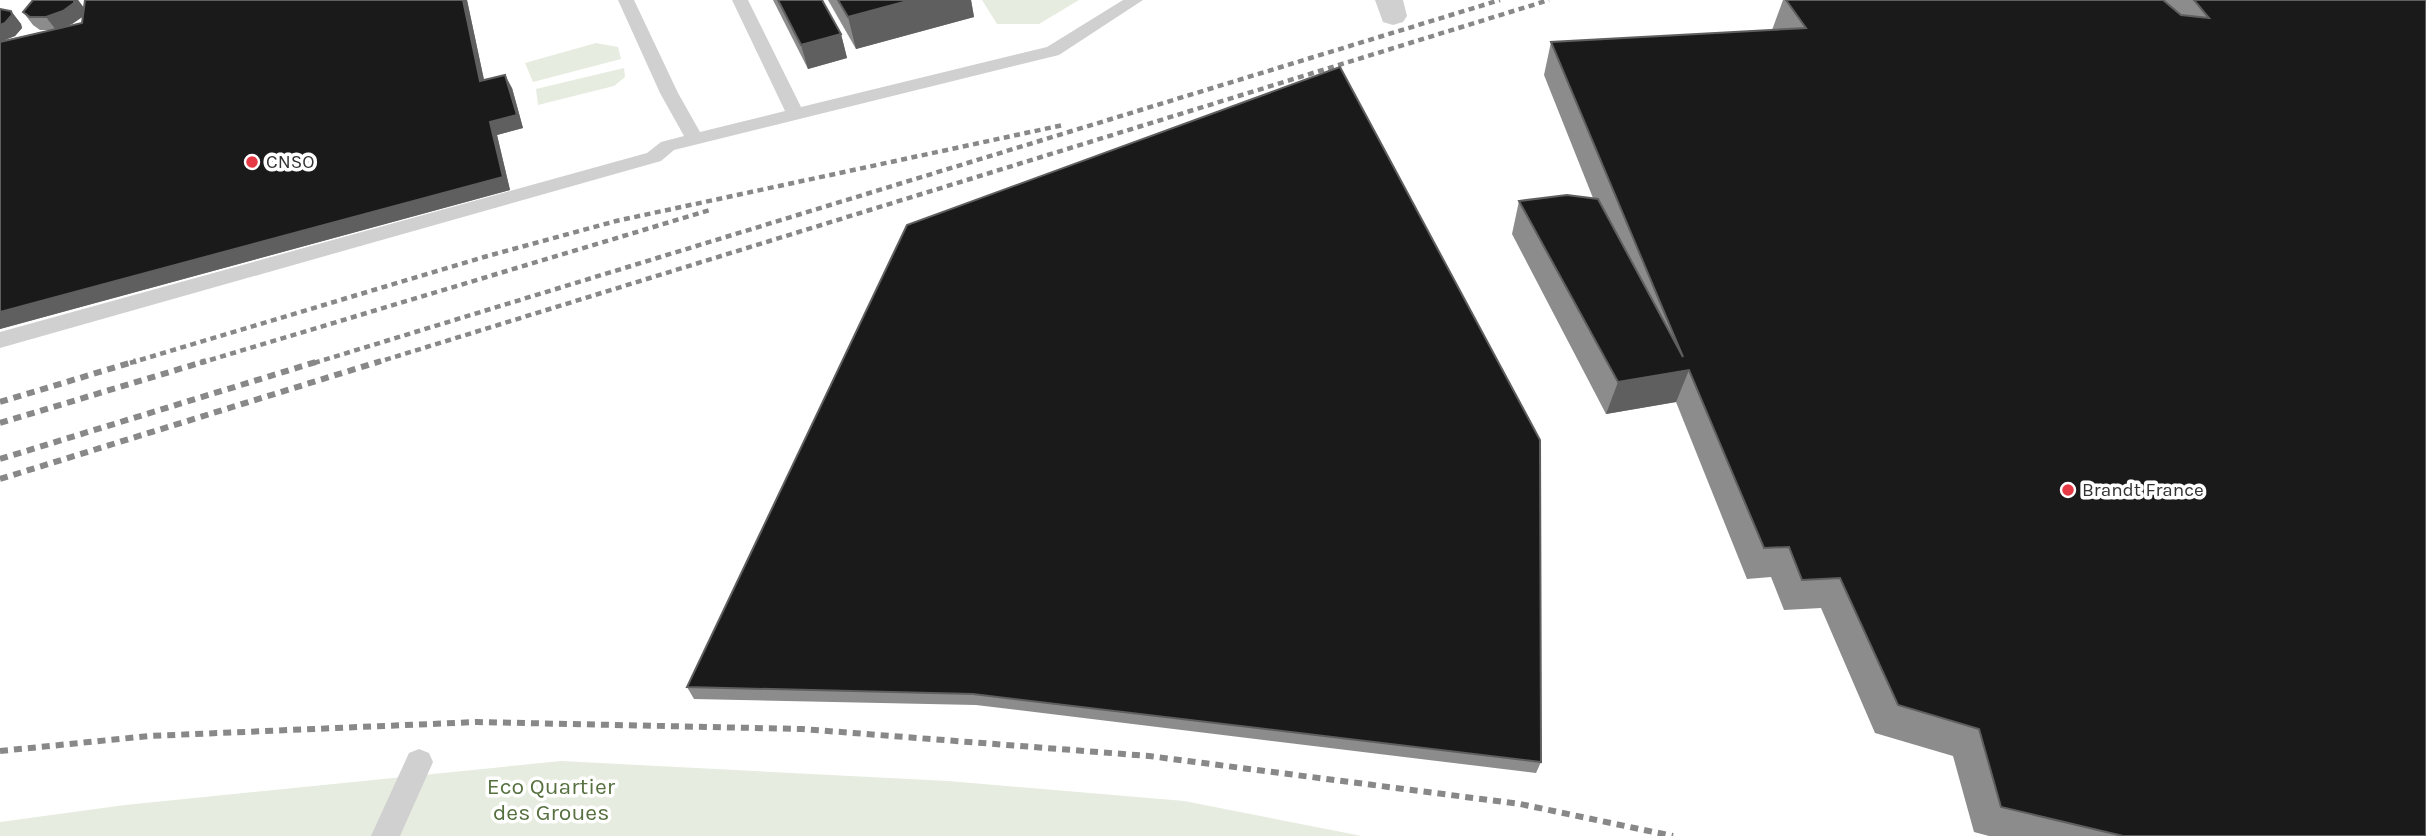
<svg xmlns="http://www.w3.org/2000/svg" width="2426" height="836" font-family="Karla,sans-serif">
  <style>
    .green { fill: #e6ecdf }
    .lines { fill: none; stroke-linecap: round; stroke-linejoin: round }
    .lane { fill: #d0d0d0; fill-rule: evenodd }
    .street { fill: #d0d0d0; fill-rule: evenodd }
    .rail-far1 { stroke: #888; stroke-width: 4.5; stroke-dasharray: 6 4.5; stroke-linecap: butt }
    .rail { stroke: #888; stroke-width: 6; stroke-dasharray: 8 6; stroke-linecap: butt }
    .wall { fill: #8c8c8c; fill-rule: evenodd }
    .shaded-wall { fill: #5f5f5f }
    .building { fill: #1a1a1a; stroke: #5f5f5f; stroke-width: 2 }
    .poi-dot { fill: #e63946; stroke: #fff; stroke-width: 2.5 }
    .labels { text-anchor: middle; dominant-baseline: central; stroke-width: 7; stroke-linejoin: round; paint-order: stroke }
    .poi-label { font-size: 19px; fill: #333; stroke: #fff; text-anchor: start }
    .near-park-label { font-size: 23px; fill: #56703f; stroke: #fff }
  </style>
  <rect width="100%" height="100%" fill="#fff"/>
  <g class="green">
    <path d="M 982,0 L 1079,0 L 1039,24 L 997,24 Z"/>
    <path d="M 596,43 L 618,47 L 621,59 L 533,82 L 525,63 Z"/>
    <path d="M 624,68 L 625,77 L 614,86 L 538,105 L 536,89 Z"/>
    <path d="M 561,761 L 948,781 L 1184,801 L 1362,836 L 0,836 L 0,822 L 125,805 Z"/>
  </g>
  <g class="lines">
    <g class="lane">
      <path d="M 618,0 L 634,0 L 678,93 L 700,132 L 785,111 L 732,0 L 748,0 L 801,107 L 1047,47 L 1123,0 L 1143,0 L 1059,55 L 674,150 L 661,161 L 0,348 L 0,332 L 647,153 L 661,142 L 684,136 L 660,93 Z"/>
      <path d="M 419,749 L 429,753 L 433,762 L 400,836 L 371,836 L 409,753 Z"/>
    </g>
    <path class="street" d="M 1375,0 L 1403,0 L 1407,16 L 1403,22 L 1393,25 L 1383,22 Z"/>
    <g class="rail-far1">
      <path d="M 130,363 L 484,257 L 616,221 L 1063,125"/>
      <path d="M 200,363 L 710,210"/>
      <path d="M 314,363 L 1500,0"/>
      <path d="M 375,363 L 1549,0"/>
    </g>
    <g class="rail">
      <path d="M 0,402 L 136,361"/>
      <path d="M 0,423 L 206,361"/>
      <path d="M 0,459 L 319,361"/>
      <path d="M 0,479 L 381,361"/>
      <path d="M 0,751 L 149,736 L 477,722 L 802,729 L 1149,756 L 1520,804 L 1673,836"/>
    </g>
  </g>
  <g class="wall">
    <path d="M 78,0 L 84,8 L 85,0 L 467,0 L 484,80 L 512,88 L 523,128 L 497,135 L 510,190 L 0,329 L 0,9 L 11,11 L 21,24 L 22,28 L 15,36 L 5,40 L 51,30 L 40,30 L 33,25 L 23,12 ZM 83,16 L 82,23 L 64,27 L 72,24 Z"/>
    <path d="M 773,0 L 822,0 L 841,34 L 847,58 L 808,69 Z"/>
    <path d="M 828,0 L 971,0 L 974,17 L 856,49 Z"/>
    <path d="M 1783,0 L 2426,0 L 2426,836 L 1989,836 L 1974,832 L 1953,756 L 1875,733 L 1821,608 L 1784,610 L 1771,577 L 1747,579 L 1676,402 L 1606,414 L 1512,234 L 1519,201 L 1593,198 L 1544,75 L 1551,42 L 1772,30 Z"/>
    <path d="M 907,225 L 1541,762 L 1536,773 L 976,705 L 694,699 L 687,687 Z"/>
  </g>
  <g class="shaded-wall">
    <path d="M 74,0 L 78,0 L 84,8 L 84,16 L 72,24 L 56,30 L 46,17 Z"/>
    <path d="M 463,0 L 467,0 L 487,94 L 480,81 Z"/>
    <path d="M 911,0 L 971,0 L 974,17 L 856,49 L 848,17 Z"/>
    <path d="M 11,11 L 21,24 L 22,28 L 15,36 L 0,42 L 0,25 Z"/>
    <path d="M 841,34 L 847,58 L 808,69 L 801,45 Z"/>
    <path d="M 505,75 L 512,88 L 523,128 L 497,135 L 510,190 L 0,329 L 0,312 L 490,122 Z"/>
    <path d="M 1689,370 L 1676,402 L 1606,414 L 1618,382 Z"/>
  </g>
  <g class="building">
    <path d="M 33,0 L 74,0 L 74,3 L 63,11 L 46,17 L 30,17 L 23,12 Z"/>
    <path d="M 85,0 L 463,0 L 480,81 L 505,75 L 517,115 L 490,122 L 503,177 L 0,312 L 0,42 L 82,23 Z"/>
    <path d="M 778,0 L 822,0 L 841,34 L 801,45 Z"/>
    <path d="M 838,0 L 911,0 L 848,17 Z"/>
    <path d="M 1786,0 L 2163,0 L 2181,15 L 2209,18 L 2194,0 L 2426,0 L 2426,836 L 2123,836 L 2001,807 L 1979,729 L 1898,705 L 1840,578 L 1802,580 L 1789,547 L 1764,548 L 1689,370 L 1618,382 L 1519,201 L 1567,195 L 1598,199 L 1683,357 L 1551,42 L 1806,28 Z"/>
    <path d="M 0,9 L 11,11 L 12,15 L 5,23 L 0,25 Z"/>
    <path d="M 1340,67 L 1540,440 L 1541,762 L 973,694 L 687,687 L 907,225 Z"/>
  </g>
  <g class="poi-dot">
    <circle cx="252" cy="162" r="7"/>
    <circle cx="2068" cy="490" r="7"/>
  </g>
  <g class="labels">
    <g class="poi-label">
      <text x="266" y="162">CNSO</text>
      <text x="2082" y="490">Brandt France</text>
    </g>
    <g class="near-park-label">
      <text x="551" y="786">Eco Quartier<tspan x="551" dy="26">des Groues</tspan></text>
    </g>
  </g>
</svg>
